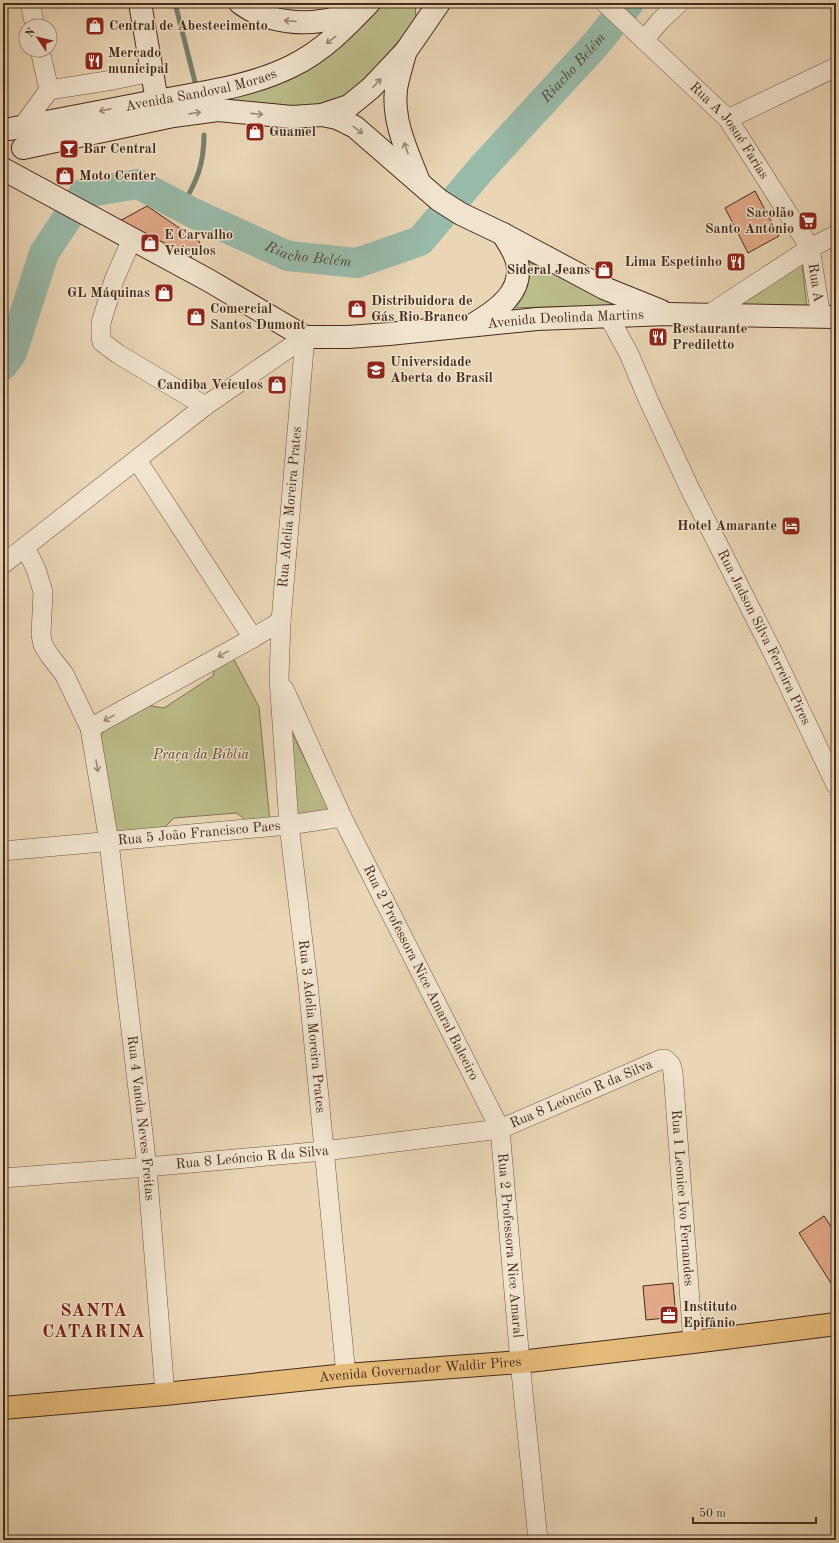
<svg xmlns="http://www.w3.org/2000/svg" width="839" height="1543" font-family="'Old Standard TT',serif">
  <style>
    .park { fill: #bbbd8a; stroke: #807453 }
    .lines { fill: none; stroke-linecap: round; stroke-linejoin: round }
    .stream { stroke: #778171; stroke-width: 5 }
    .river { stroke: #98baa9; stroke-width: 30 }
    .building { fill: #e3aa89; stroke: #452b1c }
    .street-casing { stroke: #6e5642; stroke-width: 20 }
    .secondary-casing { stroke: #452b1c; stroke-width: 24 }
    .primary-casing { stroke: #452b1c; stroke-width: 24 }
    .street { stroke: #f1e4cf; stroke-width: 19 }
    .secondary { stroke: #f1e4cf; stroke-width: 22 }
    .primary { stroke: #e5bb7a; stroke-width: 22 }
    .oneway { stroke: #9b8876 }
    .labels { text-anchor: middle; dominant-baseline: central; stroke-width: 3; stroke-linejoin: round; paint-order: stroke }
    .poi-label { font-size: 14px; font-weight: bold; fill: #452b1c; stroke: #f1e4cf; text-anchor: start }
    .street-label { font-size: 14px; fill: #452b1c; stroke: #f1e4cf }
    .park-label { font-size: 14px; font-style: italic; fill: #5d4832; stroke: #f1e4cf }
    .water-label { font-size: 15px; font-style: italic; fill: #564838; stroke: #f1e4cf }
    .district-label { font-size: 18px; font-weight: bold; letter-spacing: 1px; fill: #7a1f14; stroke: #f1e4cf }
  </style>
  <rect width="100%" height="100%" fill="#ead6b5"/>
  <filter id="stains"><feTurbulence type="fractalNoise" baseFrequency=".005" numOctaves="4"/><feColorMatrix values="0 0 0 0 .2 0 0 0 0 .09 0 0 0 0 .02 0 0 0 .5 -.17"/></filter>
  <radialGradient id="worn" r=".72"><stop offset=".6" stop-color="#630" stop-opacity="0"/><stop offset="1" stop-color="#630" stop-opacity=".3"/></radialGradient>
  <g class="park">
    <path d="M 380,3 L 415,3 L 416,20 L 370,75 L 351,92 L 322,109 L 206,107 L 344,41 Z"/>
    <path d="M 524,260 L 626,305 L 510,308 Z"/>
    <path d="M 802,264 L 807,308 L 725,308 Z"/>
    <path d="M 231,654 L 259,707 L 270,822 L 249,823 L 237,813 L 174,818 L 162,830 L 112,835 L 101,738 L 104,729 L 145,705 L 164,708 L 213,676 L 216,662 Z"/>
    <path d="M 276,700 L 337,825 L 294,833 Z"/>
  </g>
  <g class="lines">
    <g class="stream">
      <path d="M 175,3 L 195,82"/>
      <path d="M 181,207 C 197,182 204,164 204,135"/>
    </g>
    <path class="river" id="s1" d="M 3,365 L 12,353 L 44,253 L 84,193 L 138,184 L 193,213 L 288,256 L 357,263 L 420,241 L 482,168 L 595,45 L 629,3"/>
  </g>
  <g class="building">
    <path d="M 755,191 L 779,236 L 748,253 L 725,208 Z"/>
    <path d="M 147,206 L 200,242 L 187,264 L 118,222 Z"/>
    <path d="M 824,1216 L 836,1234 L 836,1291 L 799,1233 Z"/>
    <path d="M 673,1283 L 676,1317 L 646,1320 L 643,1286 Z"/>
  </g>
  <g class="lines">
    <g class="street-casing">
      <g id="street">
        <path d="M 30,3 L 35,26"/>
        <path id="s2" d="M 605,3 L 728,119 L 810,248 L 821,317"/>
        <path d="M 644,40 L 660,21 L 679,3"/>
        <path d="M 49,90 L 113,80 L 152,72"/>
        <path d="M 728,119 L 836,67"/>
        <path d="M 22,127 L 49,90 L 40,50"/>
        <path d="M 132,239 L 114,280 L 101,323 L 101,337 L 102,342 L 118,354 L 205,406"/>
        <path d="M 708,315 L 810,248 L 836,235"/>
        <path id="s3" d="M 609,317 L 629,354 L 648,399 L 690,489 L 774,655 L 836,785"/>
        <path id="s4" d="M 305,337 L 281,621 L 279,678 L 289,825 L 308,984 L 346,1375"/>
        <path d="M 137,460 L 253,638"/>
        <path id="s5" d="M 25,547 L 36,569 L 43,592 L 41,635 L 43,645 L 50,656 L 64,674 L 90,728 L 109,842 L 147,1167 L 165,1394"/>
        <path d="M 3,564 L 205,406 L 305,337"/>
        <path id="s6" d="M 284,689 L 342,817 L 500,1129 L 520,1362 L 538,1540"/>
        <path d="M 90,728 L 253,638 L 281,621"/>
        <path id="s7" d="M 3,851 L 289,825 L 342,817"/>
        <path id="s8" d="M 3,1178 L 147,1167 L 324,1151 L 500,1129 L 662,1059 L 665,1059 L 671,1065 L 673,1072 L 693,1342"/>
      </g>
    </g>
    <g class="secondary-casing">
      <g id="secondary">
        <path d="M 140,3 L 157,101"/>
        <path d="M 240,3 C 267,23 307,27 339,17 C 346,15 353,11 359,8"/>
        <path d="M 405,53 C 402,65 398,77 396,89 C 392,122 408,153 419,182"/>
        <path d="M 322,115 L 337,118 L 355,127 L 439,200 L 461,214 L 503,234 L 604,288 L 661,311"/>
        <path id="s9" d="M 10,129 C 53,121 97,112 140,104 C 191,94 246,89 292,66 C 323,51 346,27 369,3"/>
        <path d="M 23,148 L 173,116 L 218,110 L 292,117 L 322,115 L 349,106 L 371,88 L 406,51 L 439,3"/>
        <path id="s10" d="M 3,169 L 208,280 L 305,337 L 348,337 L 389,334 L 537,319 L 667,314 L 836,317"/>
        <path d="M 474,324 C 496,311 524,292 517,262 C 515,252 508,243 503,234"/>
      </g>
    </g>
    <g class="primary-casing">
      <g id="primary">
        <path id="s11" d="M 3,1408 L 165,1394 L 346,1375 L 520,1362 L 693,1342 L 836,1324"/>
      </g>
    </g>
    <use href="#street" class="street"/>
    <use href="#secondary" class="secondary"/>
    <use href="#primary" class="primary"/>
  </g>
  <defs><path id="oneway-shaft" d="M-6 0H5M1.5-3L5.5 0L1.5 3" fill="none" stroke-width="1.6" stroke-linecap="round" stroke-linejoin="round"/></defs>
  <g class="oneway">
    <use href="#oneway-shaft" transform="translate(290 21) rotate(-175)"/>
    <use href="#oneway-shaft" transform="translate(331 40) rotate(143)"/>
    <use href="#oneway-shaft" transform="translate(377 83) rotate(-46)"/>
    <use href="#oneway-shaft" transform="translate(105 110) rotate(169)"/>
    <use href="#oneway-shaft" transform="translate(195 113) rotate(-8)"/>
    <use href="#oneway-shaft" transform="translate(257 114) rotate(6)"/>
    <use href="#oneway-shaft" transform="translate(358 130) rotate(38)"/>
    <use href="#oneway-shaft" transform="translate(406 148) rotate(-110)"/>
    <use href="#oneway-shaft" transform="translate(223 654) rotate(151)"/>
    <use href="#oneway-shaft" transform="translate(109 718) rotate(151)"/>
    <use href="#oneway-shaft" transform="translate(97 766) rotate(80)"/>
  </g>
  <defs>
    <g id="shop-square" transform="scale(1)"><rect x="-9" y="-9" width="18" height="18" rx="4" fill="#8f2418" stroke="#f1e4cf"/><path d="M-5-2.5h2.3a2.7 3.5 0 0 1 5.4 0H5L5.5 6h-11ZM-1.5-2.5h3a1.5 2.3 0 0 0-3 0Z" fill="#fff"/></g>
    <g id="restaurant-square" transform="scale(1)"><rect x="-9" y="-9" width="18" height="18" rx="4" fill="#8f2418" stroke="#f1e4cf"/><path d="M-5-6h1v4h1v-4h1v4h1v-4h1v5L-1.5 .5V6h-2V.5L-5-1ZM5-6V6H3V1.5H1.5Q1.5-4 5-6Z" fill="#fff"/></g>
    <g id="bar-square" transform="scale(1)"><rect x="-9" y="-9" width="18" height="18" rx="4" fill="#8f2418" stroke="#f1e4cf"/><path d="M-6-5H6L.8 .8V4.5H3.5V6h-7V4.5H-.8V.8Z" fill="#fff"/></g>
    <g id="supermarket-square" transform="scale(1)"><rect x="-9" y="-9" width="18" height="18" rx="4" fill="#8f2418" stroke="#f1e4cf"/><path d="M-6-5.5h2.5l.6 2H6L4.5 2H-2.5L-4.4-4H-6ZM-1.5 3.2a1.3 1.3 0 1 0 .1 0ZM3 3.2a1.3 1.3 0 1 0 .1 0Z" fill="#fff"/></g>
    <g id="university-square" transform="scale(1)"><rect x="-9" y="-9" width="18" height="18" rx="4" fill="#8f2418" stroke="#f1e4cf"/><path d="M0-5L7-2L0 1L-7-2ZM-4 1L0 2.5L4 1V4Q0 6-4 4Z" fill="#fff"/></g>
    <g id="hotel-square" transform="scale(1)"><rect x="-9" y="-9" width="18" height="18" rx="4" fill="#8f2418" stroke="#f1e4cf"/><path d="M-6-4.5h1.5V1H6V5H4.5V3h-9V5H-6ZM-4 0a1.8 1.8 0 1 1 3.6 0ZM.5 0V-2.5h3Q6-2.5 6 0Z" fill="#fff"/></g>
    <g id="office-square" transform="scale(1)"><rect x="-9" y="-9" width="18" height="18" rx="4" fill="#8f2418" stroke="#f1e4cf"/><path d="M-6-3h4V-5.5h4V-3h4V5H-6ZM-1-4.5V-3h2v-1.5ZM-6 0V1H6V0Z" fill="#fff"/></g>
  </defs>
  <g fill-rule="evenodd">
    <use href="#shop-square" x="95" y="26"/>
    <use href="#restaurant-square" x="94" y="61"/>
    <use href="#shop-square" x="255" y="132"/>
    <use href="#bar-square" x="69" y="149"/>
    <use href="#shop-square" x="65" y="176"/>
    <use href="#supermarket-square" x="808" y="221"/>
    <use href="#shop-square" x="150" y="243"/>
    <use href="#restaurant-square" x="736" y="262"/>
    <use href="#shop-square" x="604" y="270"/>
    <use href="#shop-square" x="164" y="293"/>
    <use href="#shop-square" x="357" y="309"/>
    <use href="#shop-square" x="196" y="317"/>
    <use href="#restaurant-square" x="658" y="337"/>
    <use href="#university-square" x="376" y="370"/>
    <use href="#shop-square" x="277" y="385"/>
    <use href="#hotel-square" x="791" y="526"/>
    <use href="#office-square" x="669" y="1315"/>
  </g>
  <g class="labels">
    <g class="poi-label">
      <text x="109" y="26">Central de Abestecimento</text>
      <text x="108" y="53">Mercado<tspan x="108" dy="16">municipal</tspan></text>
      <text x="269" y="132">Guamel</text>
      <text x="83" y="149">Bar Central</text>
      <text x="79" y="176">Moto Center</text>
      <text x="794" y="213" text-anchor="end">Sacolão<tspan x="794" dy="16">Santo Antônio</tspan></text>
      <text x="164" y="235">E Carvalho<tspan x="164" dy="16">Veículos</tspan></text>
      <text x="722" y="262" text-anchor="end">Lima Espetinho</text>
      <text x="590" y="270" text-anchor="end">Sideral Jeans</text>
      <text x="150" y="293" text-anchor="end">GL Máquinas</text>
      <text x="371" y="301">Distribuidora de<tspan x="371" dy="16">Gás Rio Branco</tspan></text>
      <text x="210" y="309">Comercial<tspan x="210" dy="16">Santos Dumont</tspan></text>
      <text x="672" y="329">Restaurante<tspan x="672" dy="16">Prediletto</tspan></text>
      <text x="390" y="362">Universidade<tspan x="390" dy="16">Aberta do Brasil</tspan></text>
      <text x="263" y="385" text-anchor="end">Candiba Veículos</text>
      <text x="777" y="526" text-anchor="end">Hotel Amarante</text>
      <text x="683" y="1307">Instituto<tspan x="683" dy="16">Epifânio</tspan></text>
    </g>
    <g class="street-label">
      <text stroke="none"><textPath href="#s9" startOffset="195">Avenida Sandoval Moraes</textPath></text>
      <text stroke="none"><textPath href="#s2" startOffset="179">Rua A Josué Farias</textPath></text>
      <text stroke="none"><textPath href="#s2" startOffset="357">Rua A</textPath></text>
      <text stroke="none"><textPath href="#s10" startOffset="607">Avenida Deolinda Martins</textPath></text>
      <text transform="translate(290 507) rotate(-85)">Rua Adelia Moreira Prates</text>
      <text stroke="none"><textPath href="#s3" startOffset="356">Rua Jadson Silva Ferreira Pires</textPath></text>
      <text stroke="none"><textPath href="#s7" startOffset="197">Rua 5 João Francisco Paes</textPath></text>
      <text stroke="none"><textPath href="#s6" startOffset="315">Rua 2 Professora Nice Amaral Baleeiro</textPath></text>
      <text stroke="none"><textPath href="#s4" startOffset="692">Rua 3 Adelia Moreira Prates</textPath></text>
      <text stroke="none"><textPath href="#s8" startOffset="588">Rua 8 Leôncio R da Silva</textPath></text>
      <text stroke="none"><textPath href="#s5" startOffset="591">Rua 4 Vanda Neves Freitas</textPath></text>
      <text stroke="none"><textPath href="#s8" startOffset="250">Rua 8 Leóncio R da Silva</textPath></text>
      <text stroke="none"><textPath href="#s8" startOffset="821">Rua 1 Leonice Ivo Fernandes</textPath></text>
      <text stroke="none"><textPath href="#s6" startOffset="607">Rua 2 Professora Nice Amaral</textPath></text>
      <text stroke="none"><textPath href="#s11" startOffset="419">Avenida Governador Waldir Pires</textPath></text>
    </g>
    <g class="park-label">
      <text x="201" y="755">Praça da Bíblia</text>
    </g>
    <g class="water-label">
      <text stroke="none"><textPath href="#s1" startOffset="781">Riacho Belém</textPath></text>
      <text stroke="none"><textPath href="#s1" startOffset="433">Riacho Belém</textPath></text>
    </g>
    <g class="district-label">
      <text x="94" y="1311">SANTA<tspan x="94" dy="21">CATARINA</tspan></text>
    </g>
  </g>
  <rect width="839" height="1543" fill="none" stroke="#ead6b5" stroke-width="16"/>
  <rect x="4" y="4" width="831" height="1535" fill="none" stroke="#452b1c" stroke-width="2"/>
  <rect x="8" y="8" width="823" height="1527" fill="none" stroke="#452b1c"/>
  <g transform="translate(38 38) rotate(305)"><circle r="19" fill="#f1e4cf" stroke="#ac9a87"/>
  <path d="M0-3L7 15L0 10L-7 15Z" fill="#8f2418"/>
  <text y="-6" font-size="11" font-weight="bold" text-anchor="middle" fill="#452b1c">N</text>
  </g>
  <path d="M693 1517v6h123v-6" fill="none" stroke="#452b1c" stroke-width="2"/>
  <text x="699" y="1517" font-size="12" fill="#452b1c" stroke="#f1e4cf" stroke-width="3" paint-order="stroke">50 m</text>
  <rect width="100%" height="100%" filter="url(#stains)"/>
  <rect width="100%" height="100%" fill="url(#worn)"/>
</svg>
